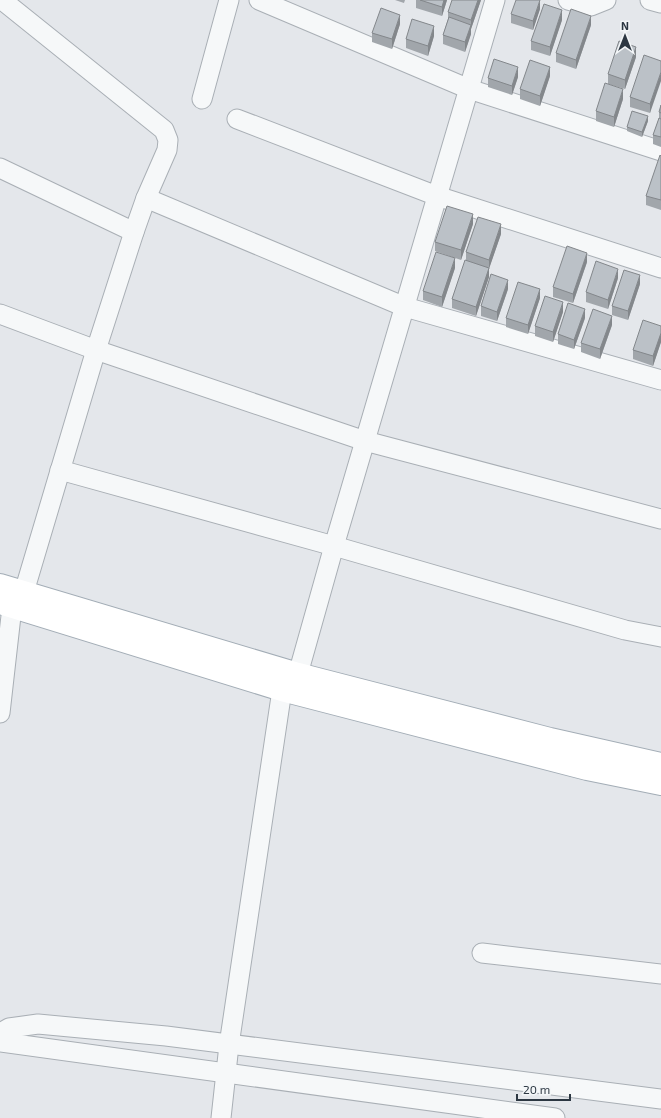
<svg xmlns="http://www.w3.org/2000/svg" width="661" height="1118" font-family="'Exo 2',sans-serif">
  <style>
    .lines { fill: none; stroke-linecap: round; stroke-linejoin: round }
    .minor-casing { stroke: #a9afb5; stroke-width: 21 }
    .major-casing { stroke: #a3adb6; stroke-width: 24 }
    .minor { stroke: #f6f8f9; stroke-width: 19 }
    .major { stroke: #fff; stroke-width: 22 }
    .wall { fill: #a1a6ab }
    .shaded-wall { fill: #83878b }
    .building { fill: #bbc1c7; stroke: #83878b }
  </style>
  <rect width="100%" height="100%" fill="#e4e7eb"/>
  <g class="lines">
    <g class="minor-casing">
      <g id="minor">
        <path d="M 2,0 L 164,130 L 168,140 L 167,150 L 146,198 L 134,232 L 96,350 L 24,592"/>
        <path d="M 259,0 L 469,89 L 661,151"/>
        <path d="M 568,0 L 591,6 L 606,0"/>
        <path d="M 650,0 L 661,3"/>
        <path d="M 202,99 L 229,0"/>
        <path d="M 237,119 L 437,196 L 661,268"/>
        <path d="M 0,168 L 134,232"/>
        <path d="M 146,198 L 405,307 L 661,380"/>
        <path d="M 0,314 L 96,350 L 365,441 L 661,519"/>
        <path d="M 60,470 L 334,546 L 625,630 L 661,637"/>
        <path d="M 298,674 L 334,546 L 495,0"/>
        <path d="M 0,713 L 12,607"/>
        <path d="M 482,953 L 661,974"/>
        <path d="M 0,1033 L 9,1028 L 38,1024 L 166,1036 L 661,1099"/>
        <path d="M 0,1042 L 555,1118"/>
        <path d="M 221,1118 L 229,1045 L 282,690"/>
      </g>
    </g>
    <g class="major-casing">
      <g id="major">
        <path d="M 0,585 L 298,674 L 550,739 L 661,764"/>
        <path d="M 0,603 L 282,690 L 587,769 L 661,784"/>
      </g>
    </g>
    <use href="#minor" class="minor"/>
    <use href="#major" class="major"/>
  </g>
  <g class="wall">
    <path d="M 395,0 L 405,0 L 404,3 Z"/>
    <path d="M 416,0 L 447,0 L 442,16 L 416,8 Z"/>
    <path d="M 481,0 L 471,29 L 471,34 L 465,52 L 443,44 L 443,35 L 448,19 L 448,12 Z"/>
    <path d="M 540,9 L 533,30 L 511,23 L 511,14 Z"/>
    <path d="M 562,20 L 550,56 L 531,50 L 531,41 Z"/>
    <path d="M 400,24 L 392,49 L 372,42 L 372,33 Z"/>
    <path d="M 591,25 L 576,69 L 556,62 L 556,53 Z"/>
    <path d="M 434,36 L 428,56 L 406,48 L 406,39 Z"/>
    <path d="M 636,57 L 625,89 L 608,84 L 608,74 Z"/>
    <path d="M 661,61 L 650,113 L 630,107 L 630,97 Z"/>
    <path d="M 550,76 L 540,106 L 520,99 L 520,89 Z"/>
    <path d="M 518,77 L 512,95 L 488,87 L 488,78 Z"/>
    <path d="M 623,99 L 614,127 L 596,121 L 596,111 Z"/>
    <path d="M 661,105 L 661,147 L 653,144 L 653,135 L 659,118 L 659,112 Z"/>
    <path d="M 648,121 L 642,137 L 627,131 L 627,127 Z"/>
    <path d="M 661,156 L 661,210 L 646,205 L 646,196 Z"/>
    <path d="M 473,224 L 461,260 L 435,251 L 435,242 Z"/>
    <path d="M 501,234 L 489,268 L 489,277 L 476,316 L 452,308 L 452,299 L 466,260 L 466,252 Z"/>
    <path d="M 587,262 L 573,303 L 553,297 L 553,287 Z"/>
    <path d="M 455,268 L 442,307 L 423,300 L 423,291 Z"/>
    <path d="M 618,278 L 608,309 L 586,302 L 586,292 Z"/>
    <path d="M 640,284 L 628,320 L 612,315 L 612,306 Z"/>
    <path d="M 508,289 L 497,321 L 481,316 L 481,306 Z"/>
    <path d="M 540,298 L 528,334 L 506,327 L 506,318 Z"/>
    <path d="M 563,312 L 553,342 L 535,336 L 535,326 Z"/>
    <path d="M 585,318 L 574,349 L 558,344 L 558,334 Z"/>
    <path d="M 612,325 L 600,359 L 581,352 L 581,343 Z"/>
    <path d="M 661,326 L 661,342 L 653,366 L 633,359 L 633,350 Z"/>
  </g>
  <g class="shaded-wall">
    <path d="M 444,0 L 447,0 L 442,16 L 442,7 Z"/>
    <path d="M 478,0 L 481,0 L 471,29 L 471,34 L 465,52 L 465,42 L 471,25 L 471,20 Z"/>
    <path d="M 540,0 L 540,9 L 533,30 L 533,21 Z"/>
    <path d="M 562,10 L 562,20 L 550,56 L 550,47 Z"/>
    <path d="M 400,15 L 400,24 L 392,49 L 392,39 Z"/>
    <path d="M 591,16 L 591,25 L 576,69 L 576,60 Z"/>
    <path d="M 434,26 L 434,36 L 428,56 L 428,46 Z"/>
    <path d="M 636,47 L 636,57 L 625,89 L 625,80 Z"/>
    <path d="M 518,67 L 518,77 L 512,95 L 512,86 Z"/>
    <path d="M 550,67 L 550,76 L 540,106 L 540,96 Z"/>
    <path d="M 661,72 L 661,81 L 650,113 L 650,104 Z"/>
    <path d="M 623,89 L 623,99 L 614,127 L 614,117 Z"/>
    <path d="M 648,116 L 648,121 L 642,137 L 642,132 Z"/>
    <path d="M 473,214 L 473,224 L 461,260 L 461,250 Z"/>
    <path d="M 501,224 L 501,234 L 489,269 L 489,260 Z"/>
    <path d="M 587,253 L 587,262 L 573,303 L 573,294 Z"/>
    <path d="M 455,258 L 455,268 L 442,307 L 442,297 Z"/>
    <path d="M 489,268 L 489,277 L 476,316 L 476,307 Z"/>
    <path d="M 618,269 L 618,278 L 608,309 L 608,300 Z"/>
    <path d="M 640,275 L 640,284 L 628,320 L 628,311 Z"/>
    <path d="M 508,280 L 508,289 L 497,321 L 497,312 Z"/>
    <path d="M 540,289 L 540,298 L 528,334 L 528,325 Z"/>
    <path d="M 563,302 L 563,312 L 553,342 L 553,332 Z"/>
    <path d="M 585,309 L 585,318 L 574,349 L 574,340 Z"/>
    <path d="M 612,316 L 612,325 L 600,359 L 600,349 Z"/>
    <path d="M 661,333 L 661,342 L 653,366 L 653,356 Z"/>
  </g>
  <g class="building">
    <path d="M 420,0 L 444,0 L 442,7 Z"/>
    <path d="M 452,0 L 478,0 L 471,20 L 448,12 Z"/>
    <path d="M 516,0 L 540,0 L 533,21 L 511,14 Z"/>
    <path d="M 544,4 L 562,10 L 550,47 L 531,41 Z"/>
    <path d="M 381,8 L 400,15 L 392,39 L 372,33 Z"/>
    <path d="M 571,9 L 591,16 L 576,60 L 556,53 Z"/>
    <path d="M 449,17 L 471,25 L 465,42 L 443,35 Z"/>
    <path d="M 412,19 L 434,26 L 428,46 L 406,39 Z"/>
    <path d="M 619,41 L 636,47 L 625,80 L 608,74 Z"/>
    <path d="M 644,55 L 661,61 L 661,72 L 650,104 L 630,97 Z"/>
    <path d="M 494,59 L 518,67 L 512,86 L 488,78 Z"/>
    <path d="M 530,60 L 550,67 L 540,96 L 520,89 Z"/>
    <path d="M 605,83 L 623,89 L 614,117 L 596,111 Z"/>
    <path d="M 661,105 L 661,113 L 659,112 Z"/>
    <path d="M 632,111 L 648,116 L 642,132 L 627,127 Z"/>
    <path d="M 659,118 L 661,119 L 661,137 L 653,135 Z"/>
    <path d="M 660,155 L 661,156 L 661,200 L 646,196 Z"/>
    <path d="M 447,206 L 473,214 L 461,250 L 435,242 Z"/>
    <path d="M 478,217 L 501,224 L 489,260 L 466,252 Z"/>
    <path d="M 567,246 L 587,253 L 573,294 L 553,287 Z"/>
    <path d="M 436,252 L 455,258 L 442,297 L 423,291 Z"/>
    <path d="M 465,260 L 489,268 L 476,307 L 452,299 Z"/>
    <path d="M 596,261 L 618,269 L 608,300 L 586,292 Z"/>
    <path d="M 624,270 L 640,275 L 628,311 L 612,306 Z"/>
    <path d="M 491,274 L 508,280 L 497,312 L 481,306 Z"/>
    <path d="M 518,282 L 540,289 L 528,325 L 506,318 Z"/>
    <path d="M 545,296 L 563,302 L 553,332 L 535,326 Z"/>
    <path d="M 568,303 L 585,309 L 574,340 L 558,334 Z"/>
    <path d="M 593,309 L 612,316 L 600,349 L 581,343 Z"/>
    <path d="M 643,320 L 661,326 L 661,333 L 653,356 L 633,350 Z"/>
  </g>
  <g transform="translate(625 36)" stroke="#f3f6f8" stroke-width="3" paint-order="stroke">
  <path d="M0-3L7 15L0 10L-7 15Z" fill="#2c3742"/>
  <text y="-6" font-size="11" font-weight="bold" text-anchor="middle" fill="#2c3742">N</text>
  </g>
  <path d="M517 1094v6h53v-6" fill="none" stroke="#2c3742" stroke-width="2"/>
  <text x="523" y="1094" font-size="12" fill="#2c3742" stroke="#f3f6f8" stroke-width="3" paint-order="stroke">20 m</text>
</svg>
